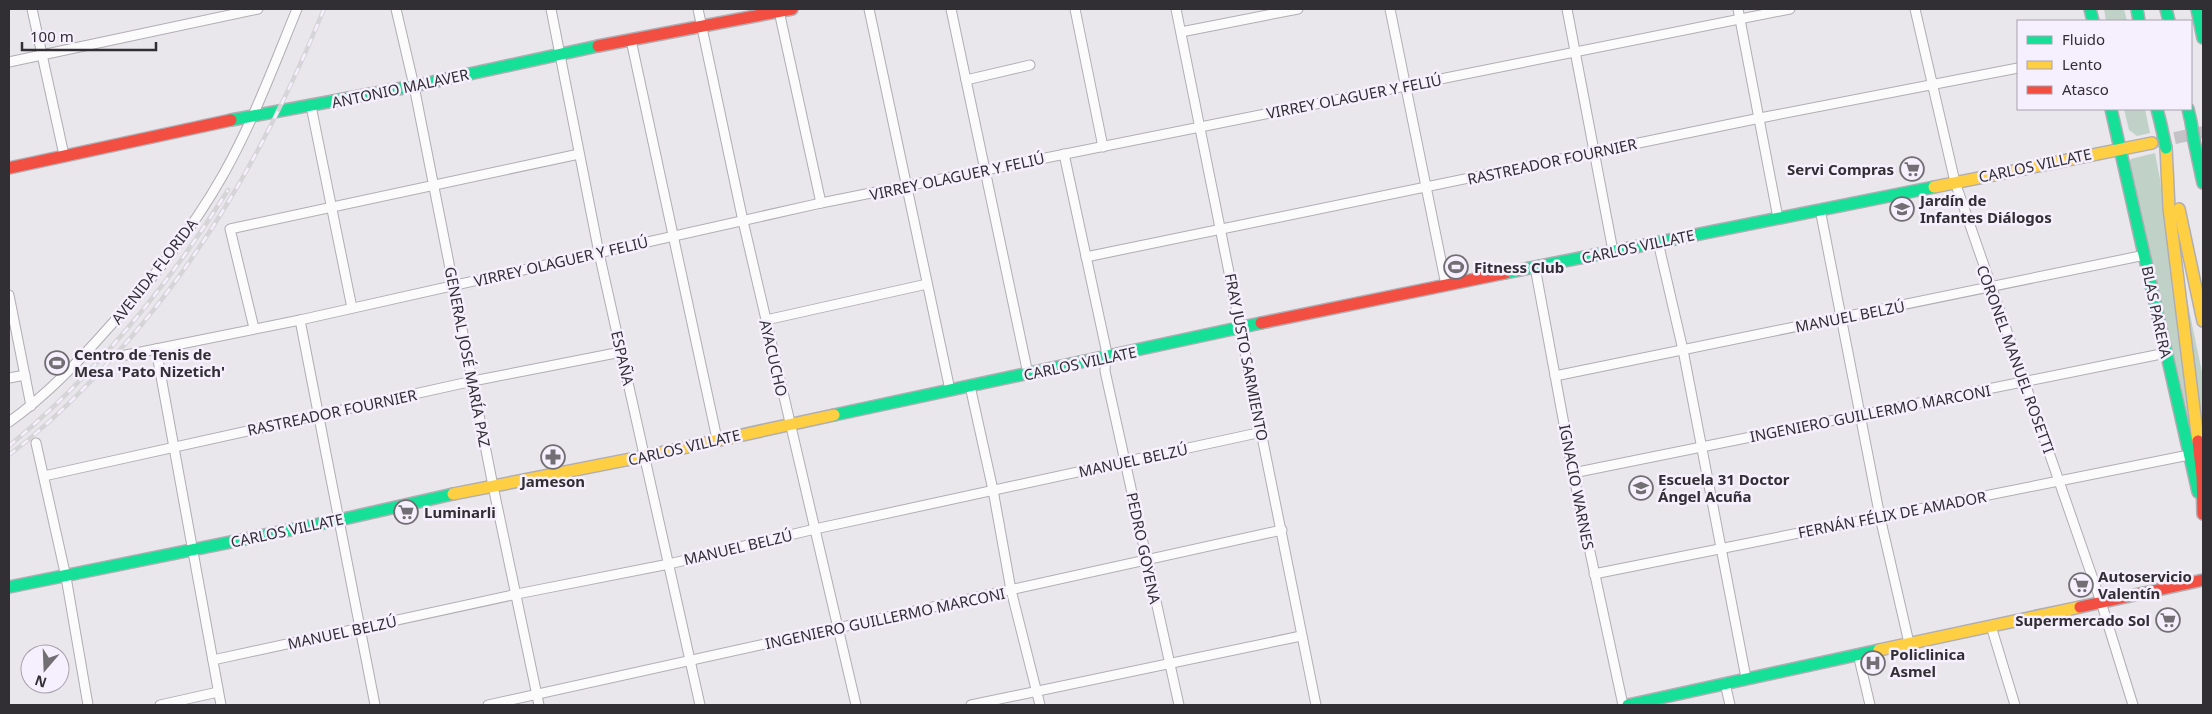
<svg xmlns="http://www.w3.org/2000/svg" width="2212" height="714" font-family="'Noto Sans',sans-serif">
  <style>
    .green { fill: #c0d2c8 }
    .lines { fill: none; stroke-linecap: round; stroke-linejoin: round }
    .secondary-tunnel { stroke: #c4c1c7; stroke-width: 12; stroke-dasharray: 12 6; stroke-linecap: butt }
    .street-casing { stroke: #b0adb3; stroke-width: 11 }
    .fast-casing { stroke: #b0adb3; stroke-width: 14 }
    .slow-casing { stroke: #b0adb3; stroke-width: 14 }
    .jam-casing { stroke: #b0adb3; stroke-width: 14 }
    .street { stroke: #fcfbfc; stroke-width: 9 }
    .fast { stroke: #16e098; stroke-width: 11 }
    .slow { stroke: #ffcf43; stroke-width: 11 }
    .jam { stroke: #f24e42; stroke-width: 11 }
    .rail-casing { stroke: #d5d4d7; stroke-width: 4.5 }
    .rail { stroke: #f6effd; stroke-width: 2.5; stroke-dasharray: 8; stroke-linecap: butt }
    .fast-bridge-casing { stroke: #b0adb3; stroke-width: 14; stroke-linecap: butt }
    .fast-bridge { stroke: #16e098; stroke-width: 11 }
    .labels { text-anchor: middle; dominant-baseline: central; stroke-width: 5; stroke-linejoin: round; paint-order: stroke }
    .street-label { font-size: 15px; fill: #312f34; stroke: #f6effd }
    .poi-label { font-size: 15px; font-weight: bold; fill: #312f34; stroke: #f6effd; text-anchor: start }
  </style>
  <rect width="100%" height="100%" fill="#e9e6ec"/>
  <g class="green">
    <path d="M 2104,9 L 2124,9 L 2127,21 L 2106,21 Z"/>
    <path d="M 2124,109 L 2145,109 L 2150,133 L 2137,136 L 2129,130 Z"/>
    <path d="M 2155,153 L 2160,179 L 2188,416 L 2129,163 L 2131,159 Z"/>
    <path d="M 2183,281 L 2203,377 L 2203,436 Z"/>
  </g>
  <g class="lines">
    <path class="secondary-tunnel" d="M 2157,142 L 2203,132"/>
    <g class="street-casing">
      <g id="street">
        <path d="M 32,9 L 64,155"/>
        <path d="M 396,9 L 414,86 L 493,486 L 539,705"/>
        <path d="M 551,9 L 599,253 L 700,705"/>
        <path d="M 698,9 L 743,221 L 856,705"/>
        <path d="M 869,9 L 950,390"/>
        <path d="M 951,9 L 1028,374"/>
        <path d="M 1075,9 L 1103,147"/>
        <path d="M 1176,9 L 1316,705"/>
        <path d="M 1390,9 L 1446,285"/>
        <path d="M 1567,9 L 1613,251"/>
        <path d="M 1738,9 L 1778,218"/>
        <path d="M 1915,9 L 1955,182 L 2101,602 L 2133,705"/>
        <path d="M 779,11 L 821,203"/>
        <path d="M 1181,32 L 1298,9"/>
        <path d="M 631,40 L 717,439"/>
        <path d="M 9,62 L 258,9"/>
        <path d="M 966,80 L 1030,65"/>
        <path d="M 311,106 L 352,308"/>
        <path d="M 1064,154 L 1106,349 L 1105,371 L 1179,705"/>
        <path d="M 1820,209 L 1880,517 L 1909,643"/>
        <path d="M 1658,242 L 1683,350 L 1746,678"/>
        <path d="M 1086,257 L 1760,118 L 2018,68"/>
        <path d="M 1535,267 L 1573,473 L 1623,705"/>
        <path d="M 9,295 L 31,406"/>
        <path d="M 300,320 L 375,705"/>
        <path d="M 766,320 L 927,284"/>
        <path d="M 254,328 L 230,229 L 579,154"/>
        <path d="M 156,349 L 221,705"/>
        <path d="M 126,355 L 300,320 L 821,203 L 1790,9"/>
        <path d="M 1555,376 L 2145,255"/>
        <path d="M 9,378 L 25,375"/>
        <path d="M 970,386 L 993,490 L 1011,590 L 1040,705"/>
        <path d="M 9,422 C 47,395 79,361 110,326 C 152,280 192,230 223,175 C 253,122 274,65 297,9"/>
        <path d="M 36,443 L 66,577 L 88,705"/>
        <path d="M 1573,473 L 2166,353"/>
        <path d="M 44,476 L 473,381 L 621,352"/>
        <path d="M 1594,574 L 2189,455"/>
        <path d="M 1991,626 L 2015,705"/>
        <path d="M 1858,654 L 1870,705"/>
        <path d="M 213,660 L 517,594 L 669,564 L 815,529 L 1262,432"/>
        <path d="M 1725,683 L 1730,705"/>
        <path d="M 160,705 L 218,692"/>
        <path d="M 488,705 L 1282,530"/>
        <path d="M 971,705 L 1301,636"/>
      </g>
    </g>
    <g class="fast-casing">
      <g id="fast">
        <path d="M 2090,9 L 2093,21"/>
        <path d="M 2137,9 L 2139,21"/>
        <path d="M 2166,9 L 2169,21"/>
        <path d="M 2197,9 L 2203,38"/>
        <path d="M 2111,109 L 2198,492"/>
        <path d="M 2157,109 L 2161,125"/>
        <path d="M 2188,109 L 2191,122"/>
        <path d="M 231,120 L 414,86 L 598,46"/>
        <path d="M 2194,141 L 2203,183"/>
        <path d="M 1505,273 L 1934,187"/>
        <path d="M 834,415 L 1261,323"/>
        <path d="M 9,587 L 339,520 L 453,494"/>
        <path d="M 1628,705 L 1879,650"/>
      </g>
    </g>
    <g class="slow-casing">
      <g id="slow">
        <path d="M 2166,148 L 2169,208 L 2198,441"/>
        <path d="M 1934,187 L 2152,143"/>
        <path d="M 2179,209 L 2203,321"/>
        <path d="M 453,494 L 646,456 L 834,415"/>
        <path d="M 1879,650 L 2080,607"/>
      </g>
    </g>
    <g class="jam-casing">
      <g id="jam">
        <path d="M 598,46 L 792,9"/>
        <path d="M 9,168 L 231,120"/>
        <path d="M 1261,323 L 1505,273"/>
        <path d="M 2198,441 L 2202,476 L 2203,514"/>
        <path d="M 2080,607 L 2203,580"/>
      </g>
    </g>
    <use href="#street" class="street"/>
    <use href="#fast" class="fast"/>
    <use href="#slow" class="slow"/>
    <use href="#jam" class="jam"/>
    <g class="rail-casing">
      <g id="rail">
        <path d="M 9,446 C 96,374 168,286 228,190"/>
        <path d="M 9,455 C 38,433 65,408 90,382 C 195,275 268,146 324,9"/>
      </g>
    </g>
    <use href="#rail" class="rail"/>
    <g class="fast-bridge-casing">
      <g id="fast-bridge">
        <path d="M 2191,122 L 2194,141"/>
        <path d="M 2161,125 L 2166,148"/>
      </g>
    </g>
    <use href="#fast-bridge" class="fast-bridge"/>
  </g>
  <defs>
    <g id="supermarket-ring" transform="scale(1.25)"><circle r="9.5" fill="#f6effd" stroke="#716f74" stroke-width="1.5"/><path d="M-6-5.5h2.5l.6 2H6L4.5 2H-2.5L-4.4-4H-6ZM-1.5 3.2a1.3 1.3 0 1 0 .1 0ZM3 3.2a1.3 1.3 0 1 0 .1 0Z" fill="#716f74"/></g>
    <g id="school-ring" transform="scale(1.25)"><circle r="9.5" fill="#f6effd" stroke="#716f74" stroke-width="1.5"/><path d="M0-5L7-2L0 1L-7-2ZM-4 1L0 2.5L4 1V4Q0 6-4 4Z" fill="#716f74"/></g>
    <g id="stadium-ring" transform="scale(1.25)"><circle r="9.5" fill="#f6effd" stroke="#716f74" stroke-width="1.5"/><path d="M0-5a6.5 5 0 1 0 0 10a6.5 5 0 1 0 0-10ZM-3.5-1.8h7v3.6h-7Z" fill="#716f74"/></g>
    <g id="pharmacy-ring" transform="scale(1.25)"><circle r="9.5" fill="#f6effd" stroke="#716f74" stroke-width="1.5"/><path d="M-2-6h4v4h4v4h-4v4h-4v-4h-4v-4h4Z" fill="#716f74"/></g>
    <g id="hospital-ring" transform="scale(1.25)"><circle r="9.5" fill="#f6effd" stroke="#716f74" stroke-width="1.5"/><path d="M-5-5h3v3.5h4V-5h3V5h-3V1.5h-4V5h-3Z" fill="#716f74"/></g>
  </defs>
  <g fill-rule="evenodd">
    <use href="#supermarket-ring" x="1912" y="169"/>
    <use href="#school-ring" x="1902" y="209"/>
    <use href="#stadium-ring" x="1456" y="267"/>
    <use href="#stadium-ring" x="57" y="363"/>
    <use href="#pharmacy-ring" x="553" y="457"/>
    <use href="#school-ring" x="1641" y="488"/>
    <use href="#supermarket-ring" x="406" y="512"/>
    <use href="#supermarket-ring" x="2081" y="585"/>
    <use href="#supermarket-ring" x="2168" y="620"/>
    <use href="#hospital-ring" x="1873" y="663"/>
  </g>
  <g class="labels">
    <g class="street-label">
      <text transform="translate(400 88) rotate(-12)">ANTONIO MALAVER</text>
      <text transform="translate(1354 96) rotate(-11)">VIRREY OLAGUER Y FELIÚ</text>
      <text transform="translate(1552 161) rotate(-12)">RASTREADOR FOURNIER</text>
      <text transform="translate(2035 165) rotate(-12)">CARLOS VILLATE</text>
      <text transform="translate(957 176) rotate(-12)">VIRREY OLAGUER Y FELIÚ</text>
      <text transform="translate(1638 246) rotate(-12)">CARLOS VILLATE</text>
      <text transform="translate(561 261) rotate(-13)">VIRREY OLAGUER Y FELIÚ</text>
      <text transform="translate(154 271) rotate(-52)">AVENIDA FLORIDA</text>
      <text transform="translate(2157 312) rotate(78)">BLAS PARERA</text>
      <text transform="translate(1850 316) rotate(-11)">MANUEL BELZÚ</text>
      <text transform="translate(468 357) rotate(79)">GENERAL JOSÉ MARÍA PAZ</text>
      <text transform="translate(1247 357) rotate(79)">FRAY JUSTO SARMIENTO</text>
      <text transform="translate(623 358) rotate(77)">ESPAÑA</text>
      <text transform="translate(774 358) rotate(77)">AYACUCHO</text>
      <text transform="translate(2016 359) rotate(70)">CORONEL MANUEL ROSETTI</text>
      <text transform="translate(1080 363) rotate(-12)">CARLOS VILLATE</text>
      <text transform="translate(332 412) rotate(-12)">RASTREADOR FOURNIER</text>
      <text transform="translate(1870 413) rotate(-11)">INGENIERO GUILLERMO MARCONI</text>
      <text transform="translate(684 447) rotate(-13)">CARLOS VILLATE</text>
      <text transform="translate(1133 460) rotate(-12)">MANUEL BELZÚ</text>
      <text transform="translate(1577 487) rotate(79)">IGNACIO WARNES</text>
      <text transform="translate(1892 514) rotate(-11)">FERNÁN FÉLIX DE AMADOR</text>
      <text transform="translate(287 530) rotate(-12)">CARLOS VILLATE</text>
      <text transform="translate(738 547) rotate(-13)">MANUEL BELZÚ</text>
      <text transform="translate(1144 548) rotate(78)">PEDRO GOYENA</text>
      <text transform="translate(885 618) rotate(-12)">INGENIERO GUILLERMO MARCONI</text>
      <text transform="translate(342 632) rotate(-12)">MANUEL BELZÚ</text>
    </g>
    <g class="poi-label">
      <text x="1894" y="169" text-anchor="end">Servi Compras</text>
      <text x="1920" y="200">Jardín de<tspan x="1920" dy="17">Infantes Diálogos</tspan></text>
      <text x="1474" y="267">Fitness Club</text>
      <text x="74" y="354">Centro de Tenis de<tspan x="74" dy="17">Mesa 'Pato Nizetich'</tspan></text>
      <text x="1658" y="479">Escuela 31 Doctor<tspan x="1658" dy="17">Ángel Acuña</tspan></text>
      <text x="553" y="481" text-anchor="middle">Jameson</text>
      <text x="424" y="512">Luminarli</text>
      <text x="2098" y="576">Autoservicio<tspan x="2098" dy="17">Valentín</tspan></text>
      <text x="2150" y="620" text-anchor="end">Supermercado Sol</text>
      <text x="1890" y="654">Policlinica<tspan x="1890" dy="17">Asmel</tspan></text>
    </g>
  </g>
  <rect width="2212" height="714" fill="none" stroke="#312f34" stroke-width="20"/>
  <rect x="2017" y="20" width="175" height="90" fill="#f6effd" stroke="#a7a2ad"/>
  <rect x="2027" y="36" width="25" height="8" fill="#16e098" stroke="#a7a2ad"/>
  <text x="2062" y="45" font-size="15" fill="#312f34">Fluido</text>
  <rect x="2027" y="61" width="25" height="8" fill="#ffcf43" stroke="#a7a2ad"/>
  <text x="2062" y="70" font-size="15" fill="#312f34">Lento</text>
  <rect x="2027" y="86" width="25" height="8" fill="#f24e42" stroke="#a7a2ad"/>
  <text x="2062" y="95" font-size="15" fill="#312f34">Atasco</text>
  <g transform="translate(45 669) rotate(199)"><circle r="24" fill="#f6effd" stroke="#a7a2ad"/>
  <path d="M0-4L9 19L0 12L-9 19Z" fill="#716f74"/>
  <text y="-8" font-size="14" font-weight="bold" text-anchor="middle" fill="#312f34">N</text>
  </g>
  <path d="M22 42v8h134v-8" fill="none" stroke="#312f34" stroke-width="2.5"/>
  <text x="30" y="42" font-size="15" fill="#312f34" stroke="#f6effd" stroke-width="4" paint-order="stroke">100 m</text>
</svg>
